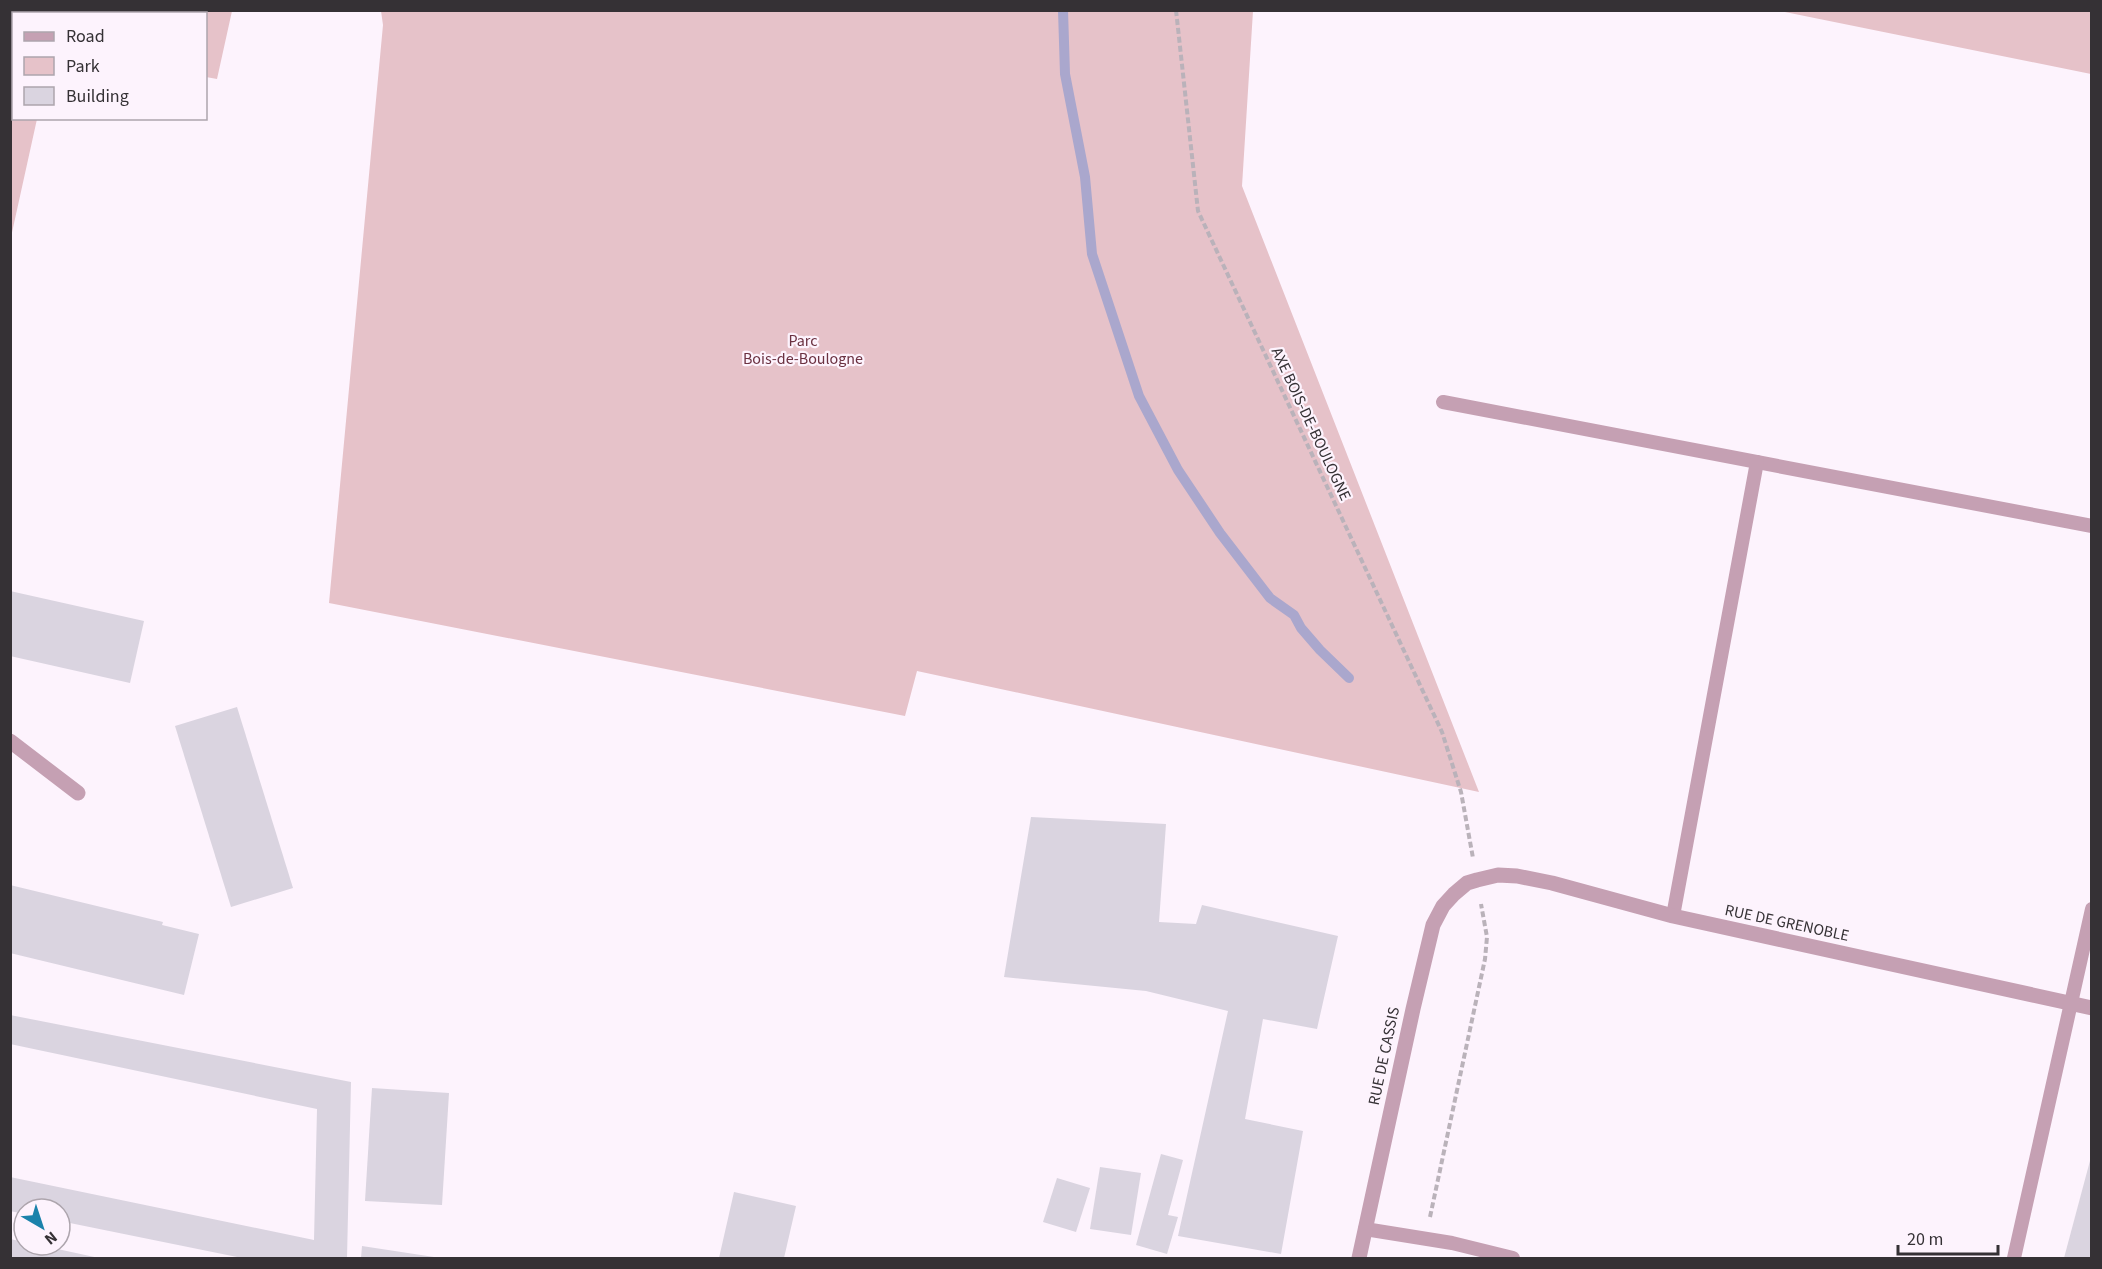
<svg xmlns="http://www.w3.org/2000/svg" width="2102" height="1269" font-family="'Source Sans 3',sans-serif">
  <style>
    .green { fill: #e6c2c9 }
    .lines { fill: none; stroke-linecap: round; stroke-linejoin: round }
    .stream { stroke: #aaa7cd; stroke-width: 10 }
    .building { fill: #dad4e0 }
    .path { stroke: #bab2ba; stroke-width: 4; stroke-dasharray: 6 3; stroke-linecap: butt }
    .service { stroke: #c5a0b3; stroke-width: 14 }
    .minor { stroke: #c5a0b3; stroke-width: 15 }
    .labels { text-anchor: middle; dominant-baseline: central; stroke-width: 4.5; stroke-linejoin: round; paint-order: stroke }
    .park-label { font-size: 16px; fill: #6b3141; stroke: #fdf3fd }
    .street-label { font-size: 16px; fill: #353135; stroke: #fdf3fd }
  </style>
  <rect width="100%" height="100%" fill="#fdf3fd"/>
  <g class="green">
    <path d="M 11,10 L 232,10 L 232,11 L 217,79 L 206,77 L 206,14 L 14,14 L 13,34 L 11,33 Z"/>
    <path d="M 381,11 L 1253,11 L 1242,186 L 1479,792 L 917,671 L 905,716 L 329,603 L 383,25 Z"/>
    <path d="M 1780,11 L 2091,11 L 2091,74 Z"/>
    <path d="M 11,91 L 13,92 L 14,118 L 37,119 L 11,237 Z"/>
  </g>
  <g class="lines">
    <path class="stream" d="M 1063,10 L 1065,74 L 1085,177 L 1092,254 L 1139,396 L 1178,470 L 1220,533 L 1270,598 L 1294,615 L 1301,628 L 1320,650 L 1349,678"/>
  </g>
  <g class="building">
    <path d="M 10,591 L 144,621 L 130,683 L 10,656 Z"/>
    <path d="M 237,707 L 293,888 L 231,907 L 175,726 Z"/>
    <path d="M 1031,817 L 1166,824 L 1159,922 L 1196,924 L 1202,905 L 1338,936 L 1317,1029 L 1263,1019 L 1245,1119 L 1303,1131 L 1281,1254 L 1178,1236 L 1228,1011 L 1146,991 L 1004,977 Z"/>
    <path d="M 10,885 L 163,922 L 162,925 L 199,934 L 184,995 L 10,953 Z"/>
    <path d="M 10,1015 L 351,1082 L 347,1258 L 242,1258 L 60,1221 L 60,1209 L 24,1209 L 24,1214 L 10,1211 L 10,1177 L 314,1240 L 317,1109 L 10,1044 Z"/>
    <path d="M 372,1088 L 449,1093 L 442,1205 L 365,1201 Z"/>
    <path d="M 1161,1154 L 1183,1160 L 1168,1215 L 1178,1217 L 1167,1254 L 1136,1245 Z"/>
    <path d="M 2091,1157 L 2092,1258 L 2064,1258 Z"/>
    <path d="M 1100,1167 L 1141,1173 L 1131,1235 L 1090,1229 Z"/>
    <path d="M 1057,1178 L 1090,1188 L 1076,1232 L 1043,1222 Z"/>
    <path d="M 734,1192 L 796,1206 L 784,1258 L 719,1258 Z"/>
    <path d="M 10,1239 L 24,1242 L 24,1245 L 39,1245 L 99,1258 L 10,1258 Z"/>
    <path d="M 362,1246 L 434,1257 L 434,1258 L 361,1258 Z"/>
  </g>
  <g class="lines">
    <g class="path">
      <path d="M 1176,10 L 1198,211 L 1442,732 L 1461,792 L 1473,858"/>
      <path d="M 1430,1217 L 1485,959 L 1487,937 L 1481,904"/>
    </g>
    <g class="service">
      <path d="M 1443,402 L 2092,526"/>
      <path d="M 1673,916 L 1757,462"/>
      <path d="M 1365,1229 L 1452,1243 L 1513,1258"/>
      <path d="M 2014,1258 L 2092,909"/>
    </g>
    <g class="minor">
      <path d="M 10,741 L 78,793"/>
      <path d="M 1359,1258 L 1413,1009 L 1433,925 L 1443,906 L 1454,894 L 1467,883 L 1477,880 L 1498,875 L 1517,876 L 1552,883 L 1673,916 L 2092,1008"/>
    </g>
  </g>
  <g class="labels">
    <g class="park-label">
      <text x="803" y="341">Parc<tspan x="803" dy="18">Bois-de-Boulogne</tspan></text>
    </g>
    <g class="street-label">
      <text transform="translate(1311 424) rotate(65)">AXE BOIS-DE-BOULOGNE</text>
      <text transform="translate(1787 923) rotate(12)">RUE DE GRENOBLE</text>
      <text transform="translate(1384 1056) rotate(-78)">RUE DE CASSIS</text>
    </g>
  </g>
  <rect width="2102" height="1269" fill="none" stroke="#353135" stroke-width="24"/>
  <rect x="12" y="12" width="195" height="108" fill="#fdf3fd" stroke="#ada5ad" stroke-width="1.5"/>
  <rect x="24" y="32" width="30" height="9" fill="#c5a0b3" stroke="#ada5ad" stroke-width="1.5"/>
  <text x="66" y="42" font-size="18" fill="#353135">Road</text>
  <rect x="24" y="57" width="30" height="18" fill="#e6c2c9" stroke="#ada5ad" stroke-width="1.5"/>
  <text x="66" y="72" font-size="18" fill="#353135">Park</text>
  <rect x="24" y="87" width="30" height="18" fill="#dad4e0" stroke="#ada5ad" stroke-width="1.5"/>
  <text x="66" y="102" font-size="18" fill="#353135">Building</text>
  <g transform="translate(42 1227) rotate(141)"><circle r="28" fill="#fdf3fd" stroke="#ada5ad" stroke-width="1.5"/>
  <path d="M0-4.5L10 22L0 15L-10 22Z" fill="#1b82ab"/>
  <text y="-9" font-size="16" font-weight="bold" text-anchor="middle" fill="#353135">N</text>
  </g>
  <path d="M1898 1245v9h100v-9" fill="none" stroke="#353135" stroke-width="3"/>
  <text x="1907" y="1245" font-size="18" fill="#353135" stroke="#fdf3fd" stroke-width="4.5" paint-order="stroke">20 m</text>
</svg>
